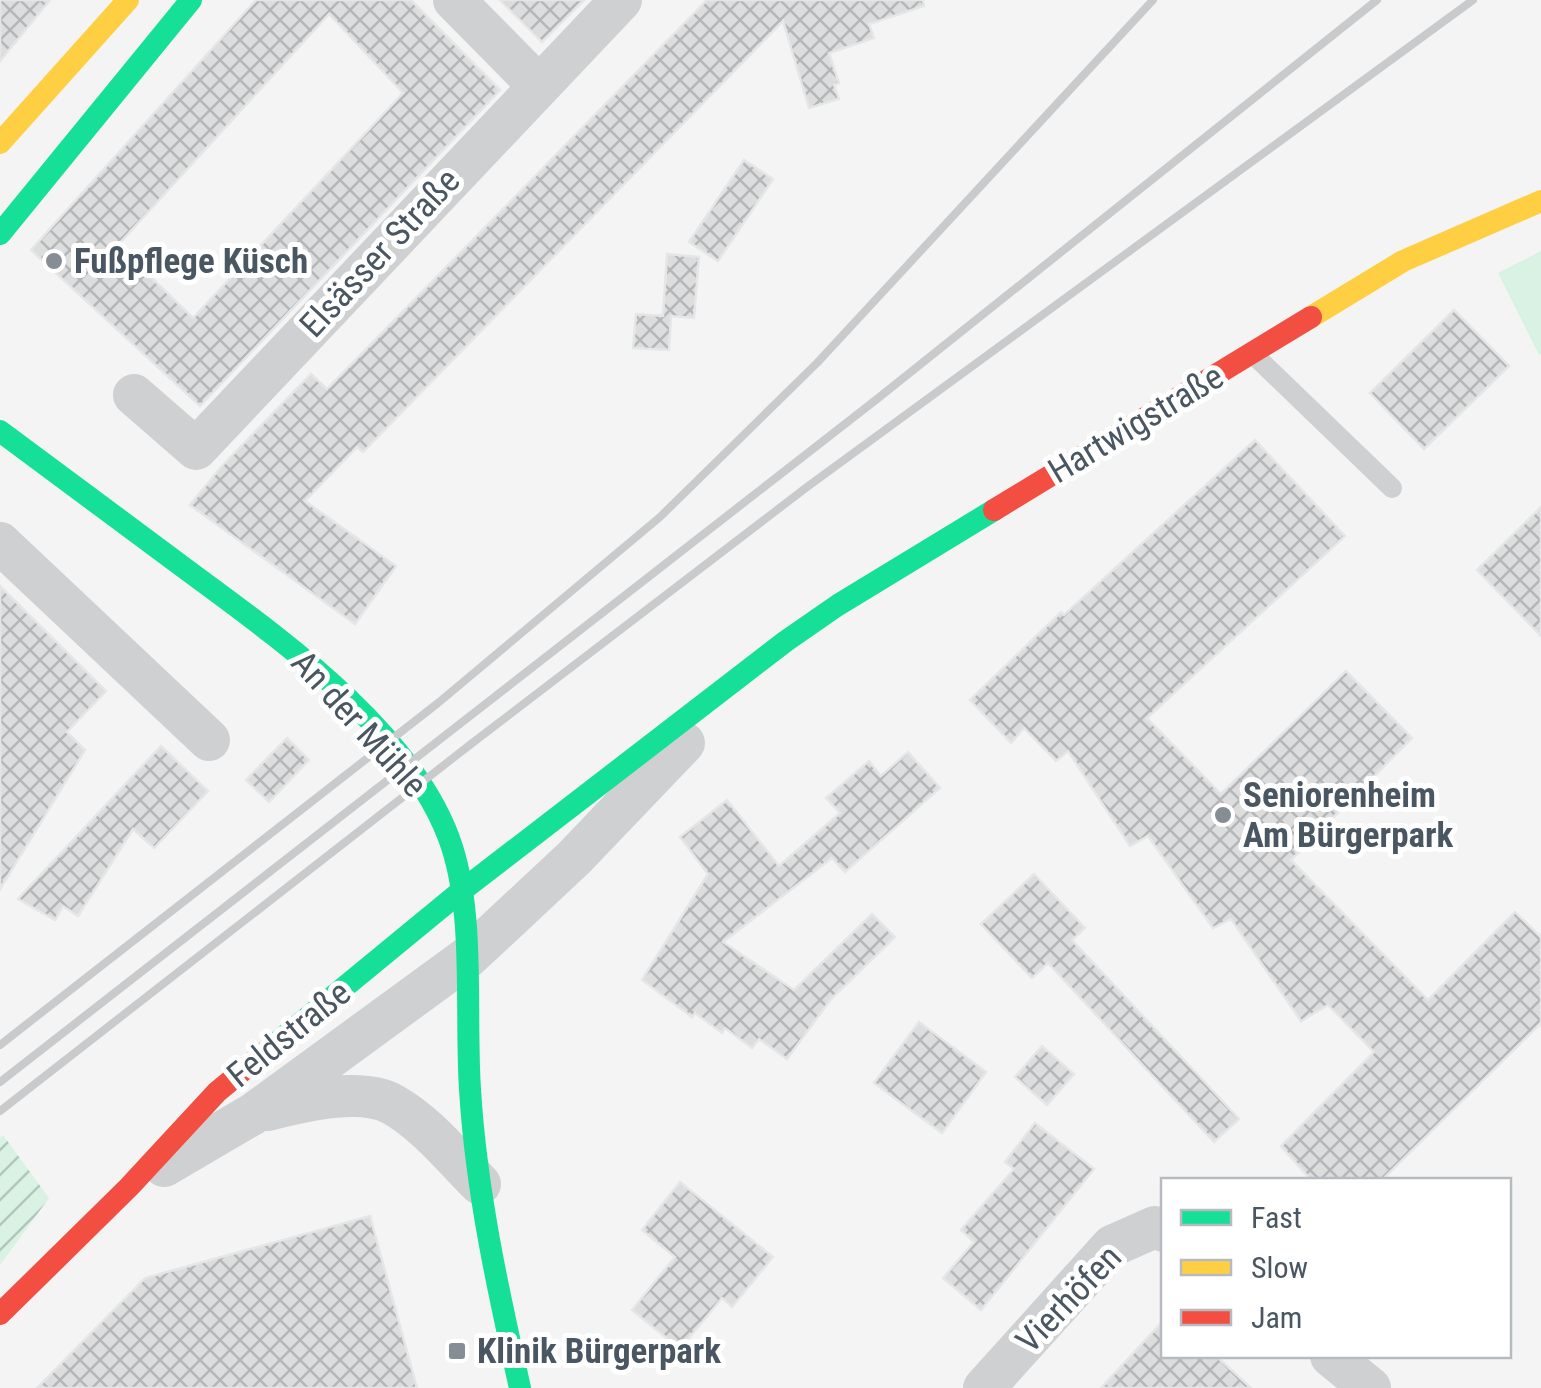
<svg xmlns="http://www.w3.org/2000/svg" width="1541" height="1388" font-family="'Roboto Condensed',sans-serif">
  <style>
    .park { fill: #d9f2e3 }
    .garden { fill: url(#garden-furrows) }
    .building { fill: url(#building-cross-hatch); stroke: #e5e6e7; stroke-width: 2.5; fill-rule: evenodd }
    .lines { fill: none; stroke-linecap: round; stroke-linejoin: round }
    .lane { stroke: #ced0d2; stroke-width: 20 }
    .street { stroke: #ced0d2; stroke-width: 42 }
    .fast { stroke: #16e098; stroke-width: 22 }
    .slow { stroke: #ffcf43; stroke-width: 22 }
    .jam { stroke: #f24e42; stroke-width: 22 }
    .rail { stroke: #c9cacc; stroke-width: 8 }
    .poi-dot { fill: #868d94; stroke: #fff; stroke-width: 4 }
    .labels { text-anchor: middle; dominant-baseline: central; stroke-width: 10; stroke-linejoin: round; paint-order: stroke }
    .street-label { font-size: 35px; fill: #4a5661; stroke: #fff }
    .poi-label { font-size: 35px; font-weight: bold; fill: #4a5661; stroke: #fff; text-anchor: start }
  </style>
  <defs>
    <pattern id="garden-furrows" width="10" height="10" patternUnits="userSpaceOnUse" patternTransform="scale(2.5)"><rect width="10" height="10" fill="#d9f2e3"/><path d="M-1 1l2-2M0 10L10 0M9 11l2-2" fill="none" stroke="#b2c7bb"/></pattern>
    <pattern id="building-cross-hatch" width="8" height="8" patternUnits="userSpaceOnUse" patternTransform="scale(2.5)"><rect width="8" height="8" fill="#ddddde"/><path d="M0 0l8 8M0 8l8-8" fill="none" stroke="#b5b6b7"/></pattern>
  </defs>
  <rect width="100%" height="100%" fill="#f4f4f4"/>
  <path class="park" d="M 1541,251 L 1541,354 L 1539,355 L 1498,273 Z"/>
  <path class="garden" d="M 3,1135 L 49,1198 L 0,1265 L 0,1138 Z"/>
  <g class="building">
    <path d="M 0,0 L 50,0 L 0,61 Z"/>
    <path d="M 256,0 L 411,0 L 500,90 L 200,406 L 31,250 ZM 329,14 L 403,93 L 193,318 L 118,245 Z"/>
    <path d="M 500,0 L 584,0 L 542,42 Z"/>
    <path d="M 707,0 L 923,0 L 924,6 L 869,24 L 874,38 L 829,53 L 839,83 L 834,85 L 839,99 L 809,108 L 783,21 L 363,452 L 357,447 L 305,501 L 396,566 L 355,624 L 190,505 L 220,468 L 311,374 L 327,389 Z"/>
    <path d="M 744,160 L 773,179 L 718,261 L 689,242 Z"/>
    <path d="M 667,254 L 699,257 L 694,318 L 671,316 L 669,350 L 633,348 L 636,314 L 663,316 Z"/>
    <path d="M 1454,310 L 1509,366 L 1424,449 L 1370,393 Z"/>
    <path d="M 1255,440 L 1345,536 L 1147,718 L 1221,794 L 1346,671 L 1412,738 L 1291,860 L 1428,1000 L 1515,912 L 1541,937 L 1541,1023 L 1382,1180 L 1311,1180 L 1281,1146 L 1374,1052 L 1328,1005 L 1301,1021 L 1231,919 L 1213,928 L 1148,836 L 1130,846 L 1068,751 L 1056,761 L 1024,728 L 1011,743 L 970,700 L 1061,612 L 1064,615 Z"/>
    <path d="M 1541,507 L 1541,636 L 1477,570 Z"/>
    <path d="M 0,586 L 106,691 L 67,732 L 85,750 L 0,889 Z"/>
    <path d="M 287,738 L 309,760 L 269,802 L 246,780 Z"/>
    <path d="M 161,746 L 208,791 L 154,848 L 133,829 L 78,916 L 63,906 L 55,920 L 18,899 Z"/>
    <path d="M 908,752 L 940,788 L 845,872 L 832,858 L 723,942 L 794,990 L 872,914 L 895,937 L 831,999 L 787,1059 L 759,1039 L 752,1048 L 725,1028 L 722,1033 L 695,1013 L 692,1017 L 642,980 L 708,874 L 680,837 L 727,800 L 779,866 L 840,813 L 826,798 L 869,761 L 881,776 Z"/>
    <path d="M 1034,874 L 1085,928 L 1072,940 L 1239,1119 L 1214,1142 L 1048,963 L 1032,978 L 981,924 Z"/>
    <path d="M 919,1022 L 986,1072 L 942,1133 L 874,1083 Z"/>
    <path d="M 1042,1046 L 1074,1074 L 1047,1105 L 1015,1077 Z"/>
    <path d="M 1035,1123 L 1094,1169 L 981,1310 L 943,1278 L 974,1242 L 961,1230 L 1014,1169 L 1005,1162 Z"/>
    <path d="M 680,1182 L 773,1257 L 732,1307 L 722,1298 L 680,1349 L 632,1310 L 675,1257 L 642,1230 Z"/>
    <path d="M 370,1216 L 417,1388 L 37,1388 L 145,1278 Z"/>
    <path d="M 1164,1320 L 1164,1356 L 1216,1356 L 1251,1388 L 1101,1388 Z"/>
  </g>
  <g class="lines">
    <path class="lane" d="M 1253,354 L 1392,488"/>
    <g class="street">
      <path d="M 454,0 L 538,85"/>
      <path d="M 134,395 L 196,449 L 621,0"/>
      <path d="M 0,543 L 209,740"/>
      <path d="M 268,1110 C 302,1101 360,1087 392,1104 C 426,1123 453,1157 480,1184"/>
      <path d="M 164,1166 L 253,1114 L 468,957 L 574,858 L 684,743"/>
      <path d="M 1331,1356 L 1370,1388"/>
      <path d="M 984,1388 L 1112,1246 L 1155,1227 L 1164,1231"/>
    </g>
    <g class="fast">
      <path d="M 0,234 L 191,0"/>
      <path d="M 0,431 C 61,476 122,521 183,567 C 276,636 415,732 452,847 C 475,918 465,1014 470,1089 C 476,1190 498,1290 520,1388"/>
      <path d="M 274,1045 L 460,892 L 786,641 L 838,605 L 994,510"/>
    </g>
    <g class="slow">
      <path d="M 0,143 L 128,0"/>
      <path d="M 1311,317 L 1403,261 L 1541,201"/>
    </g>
    <g class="jam">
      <path d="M 994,510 L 1311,317"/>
      <path d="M 0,1314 L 129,1187 L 217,1092 L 274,1045"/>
    </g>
    <g class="rail">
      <path d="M 0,1045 L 438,703 L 660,517 L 817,363 L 1153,0"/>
      <path d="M 0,1082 L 877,399 L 1377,0"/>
      <path d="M 0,1111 L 471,744 L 807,487 L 1473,0"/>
    </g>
  </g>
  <g class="poi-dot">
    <circle cx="54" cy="261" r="10"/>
    <circle cx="1223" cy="815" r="10"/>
    <rect x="447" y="1341" width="20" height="20" rx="5"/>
  </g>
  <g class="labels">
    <g class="street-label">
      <text transform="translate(380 253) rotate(-47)">Elsässer Straße</text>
      <text transform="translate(1136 424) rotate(-31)">Hartwigstraße</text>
      <text transform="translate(359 724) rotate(48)">An der Mühle</text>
      <text transform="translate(289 1034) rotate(-39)">Feldstraße</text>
      <text transform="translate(1069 1299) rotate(-46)">Vierhöfen</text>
    </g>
    <g class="poi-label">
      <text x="74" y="261">Fußpflege Küsch</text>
      <text x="1243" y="795">Seniorenheim<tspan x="1243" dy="40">Am Bürgerpark</tspan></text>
      <text x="477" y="1351">Klinik Bürgerpark</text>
    </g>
  </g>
  <rect x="1161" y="1178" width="350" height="180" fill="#ffffff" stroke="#b7bbc0" stroke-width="2.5"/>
  <rect x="1181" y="1210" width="50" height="15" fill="#16e098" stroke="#b7bbc0" stroke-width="2.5"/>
  <text x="1251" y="1228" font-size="30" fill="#4a5661">Fast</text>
  <rect x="1181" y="1260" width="50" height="15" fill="#ffcf43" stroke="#b7bbc0" stroke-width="2.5"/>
  <text x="1251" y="1278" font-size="30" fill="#4a5661">Slow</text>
  <rect x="1181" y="1310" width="50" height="15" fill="#f24e42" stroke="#b7bbc0" stroke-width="2.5"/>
  <text x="1251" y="1328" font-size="30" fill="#4a5661">Jam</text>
</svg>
